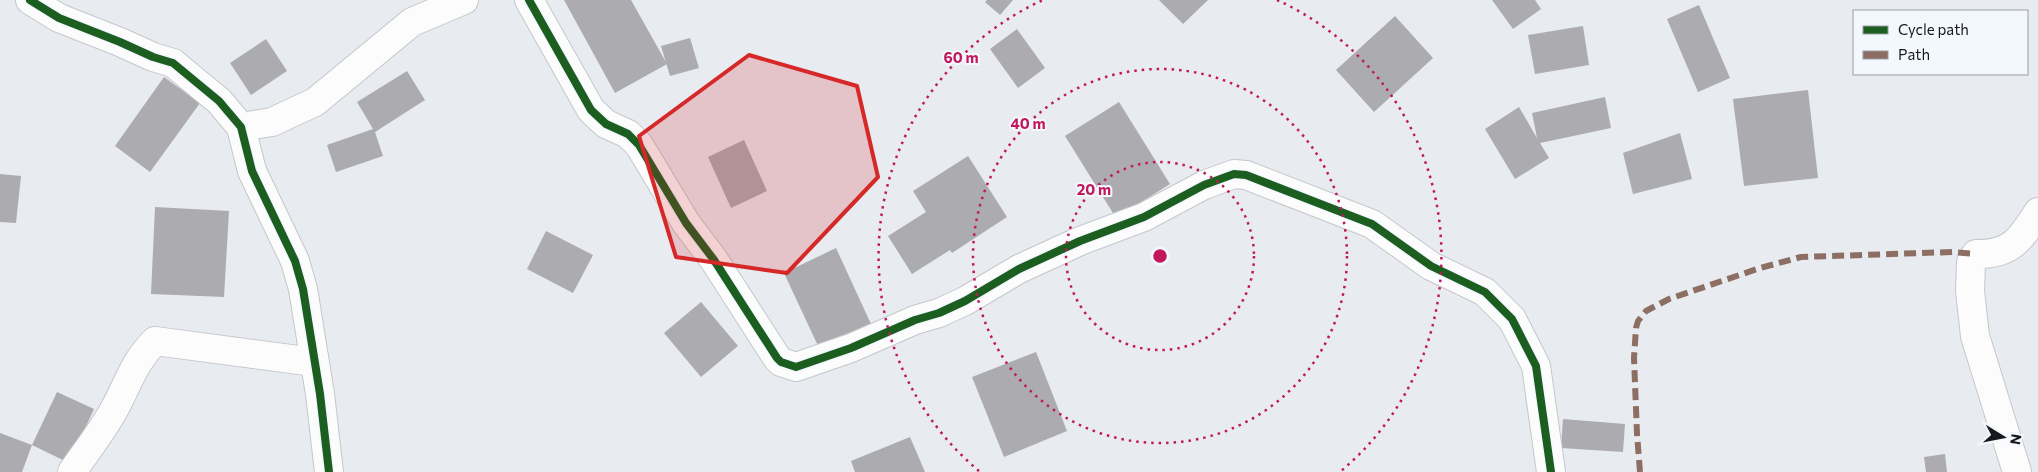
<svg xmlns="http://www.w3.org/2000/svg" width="2038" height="472" font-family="Commissioner,sans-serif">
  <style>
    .building { fill: #acacb0 }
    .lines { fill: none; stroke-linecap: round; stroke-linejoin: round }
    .minor-casing { stroke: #c5c7cb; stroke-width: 30 }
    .minor { stroke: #fcfcfd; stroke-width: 28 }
    .quiet { stroke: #8d6e63; stroke-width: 6; stroke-dasharray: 12 6; stroke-linecap: butt }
    .cycleway-casing { stroke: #f3f7fe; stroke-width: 11 }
    .cycleway { stroke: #1b5e20; stroke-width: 8 }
    .marked { fill: #d62828; fill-opacity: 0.2; stroke: #d62828; stroke-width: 4; stroke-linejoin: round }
    .ring { fill: none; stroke: #c2185b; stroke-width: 2.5; stroke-dasharray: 2.5 5 }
    .centre { fill: #c2185b; stroke: #f3f7fe; stroke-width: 2.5 }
    .ring-label { font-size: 15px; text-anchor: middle; font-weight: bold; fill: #c2185b; stroke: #f3f7fe; stroke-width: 4; stroke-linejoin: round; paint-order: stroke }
  </style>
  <rect width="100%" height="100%" fill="#e8ebf0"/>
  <g class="building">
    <path d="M 564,0 L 631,0 L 667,64 L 615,93 Z"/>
    <path d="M 987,0 L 1013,0 L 1000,15 L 985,2 Z"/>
    <path d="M 1159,0 L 1208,0 L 1183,24 Z"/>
    <path d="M 1492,0 L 1535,0 L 1541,9 L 1513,29 Z"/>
    <path d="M 1699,5 L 1730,78 L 1698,92 L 1667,19 Z"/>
    <path d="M 1395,16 L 1433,58 L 1374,112 L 1336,70 Z"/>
    <path d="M 1583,26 L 1589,65 L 1535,74 L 1528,35 Z"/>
    <path d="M 1017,29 L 1045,68 L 1018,88 L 990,49 Z"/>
    <path d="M 690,38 L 699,68 L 670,76 L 661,46 Z"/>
    <path d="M 266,39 L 287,71 L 251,95 L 230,63 Z"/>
    <path d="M 407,71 L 425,100 L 375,132 L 383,156 L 336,172 L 327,145 L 373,129 L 357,102 Z"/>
    <path d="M 164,77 L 200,103 L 150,172 L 115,146 Z"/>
    <path d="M 1808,90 L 1818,178 L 1744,186 L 1733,99 Z"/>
    <path d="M 1605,97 L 1611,128 L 1540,143 L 1549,158 L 1515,179 L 1485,129 L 1519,107 L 1537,138 L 1532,113 Z"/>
    <path d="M 1119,102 L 1170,184 L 1116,218 L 1065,136 Z"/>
    <path d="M 1680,133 L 1692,179 L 1633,194 L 1623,153 Z"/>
    <path d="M 744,140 L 767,191 L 731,208 L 708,157 Z"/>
    <path d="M 968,156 L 1007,217 L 952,253 L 950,250 L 912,274 L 888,236 L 926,212 L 913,191 Z"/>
    <path d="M 0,174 L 21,176 L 16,223 L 0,222 Z"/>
    <path d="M 155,207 L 229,211 L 224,297 L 151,294 Z"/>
    <path d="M 546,231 L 593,255 L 573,293 L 527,269 Z"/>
    <path d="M 836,248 L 871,324 L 819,348 L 784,273 Z"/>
    <path d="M 701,302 L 738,346 L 701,377 L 664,333 Z"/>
    <path d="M 1036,352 L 1067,431 L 1004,457 L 972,377 Z"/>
    <path d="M 57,392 L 94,409 L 69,463 L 32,445 Z"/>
    <path d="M 1563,419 L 1625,424 L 1623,452 L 1561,448 Z"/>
    <path d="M 0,433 L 32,445 L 22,472 L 0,472 Z"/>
    <path d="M 910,437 L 925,472 L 855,472 L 851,461 Z"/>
    <path d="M 1945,454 L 1947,472 L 1926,472 L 1924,457 Z"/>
  </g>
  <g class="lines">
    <g class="minor-casing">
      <g id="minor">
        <path d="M 30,0 L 59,18 L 120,42 L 153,57 L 173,63 L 219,101 L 241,127 L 252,171 L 295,261 L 303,289 L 320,394 L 329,472"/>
        <path d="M 529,0 L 591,110 L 606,124 L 628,134 L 639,145 L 686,223 L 714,260 L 777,358 L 781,362 L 796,367 L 851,348 L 915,320 L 939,313 L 965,301 L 1019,269 L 1080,241 L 1144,217 L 1204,185 L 1234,174 L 1246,175 L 1372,224 L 1431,266 L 1485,292 L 1512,319 L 1536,366 L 1551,472"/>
        <path d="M 241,127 L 272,122 L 315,102 L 412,22 L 464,0"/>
        <path d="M 72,472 C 87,450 105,428 117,404 C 130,379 135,361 155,341 L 314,362"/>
        <path d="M 2017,472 L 1975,336 L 1970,291 L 1971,262 L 1976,254 C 2011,255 2021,239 2038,212"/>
      </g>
    </g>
    <use href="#minor" class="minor"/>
    <path class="quiet" d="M 1640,472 L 1637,434 L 1634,358 L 1636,328 L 1638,321 L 1646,311 L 1669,299 L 1760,268 L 1801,257 L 1953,252 L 1976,254"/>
    <g class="cycleway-casing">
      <g id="cycleway">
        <path d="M 30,0 L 59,18 L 120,42 L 153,57 L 173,63 L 219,101 L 241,127 L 252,171 L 295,261 L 303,289 L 320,394 L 329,472"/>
        <path d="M 529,0 L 591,110 L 606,124 L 628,134 L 639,145 L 686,223 L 714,260 L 777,358 L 781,362 L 796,367 L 851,348 L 915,320 L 939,313 L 965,301 L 1019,269 L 1080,241 L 1144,217 L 1204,185 L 1234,174 L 1246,175 L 1372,224 L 1431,266 L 1485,292 L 1512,319 L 1536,366 L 1551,472"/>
      </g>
    </g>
    <use href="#cycleway" class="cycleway"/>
  </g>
  <path class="marked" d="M 749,55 L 857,86 L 878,177 L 787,273 L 676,257 L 639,136 Z"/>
  <g class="ring">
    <circle cx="1160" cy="256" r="94"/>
    <circle cx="1160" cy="256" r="187"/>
    <path d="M979 471A281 281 0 0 1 1043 0M1277 0A281 281 0 0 1 1341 471"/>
  </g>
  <circle cx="1160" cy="256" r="8" class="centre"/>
  <g class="ring-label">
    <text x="961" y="63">60 m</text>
    <text x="1028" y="129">40 m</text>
    <text x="1094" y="195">20 m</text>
  </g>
  <rect x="1853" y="10" width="175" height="65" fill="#f3f7fe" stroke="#9b9ea4"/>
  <rect x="1863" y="26" width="25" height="8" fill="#1b5e20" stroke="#9b9ea4"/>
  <text x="1898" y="35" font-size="15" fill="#18191c">Cycle path</text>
  <rect x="1863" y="51" width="25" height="8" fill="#8d6e63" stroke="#9b9ea4"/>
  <text x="1898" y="60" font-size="15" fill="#18191c">Path</text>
  <g transform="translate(2003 437) rotate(100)" stroke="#f3f7fe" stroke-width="4" paint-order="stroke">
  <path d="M0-4L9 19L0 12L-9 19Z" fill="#18191c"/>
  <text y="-8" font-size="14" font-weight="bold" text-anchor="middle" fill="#18191c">N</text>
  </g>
</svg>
